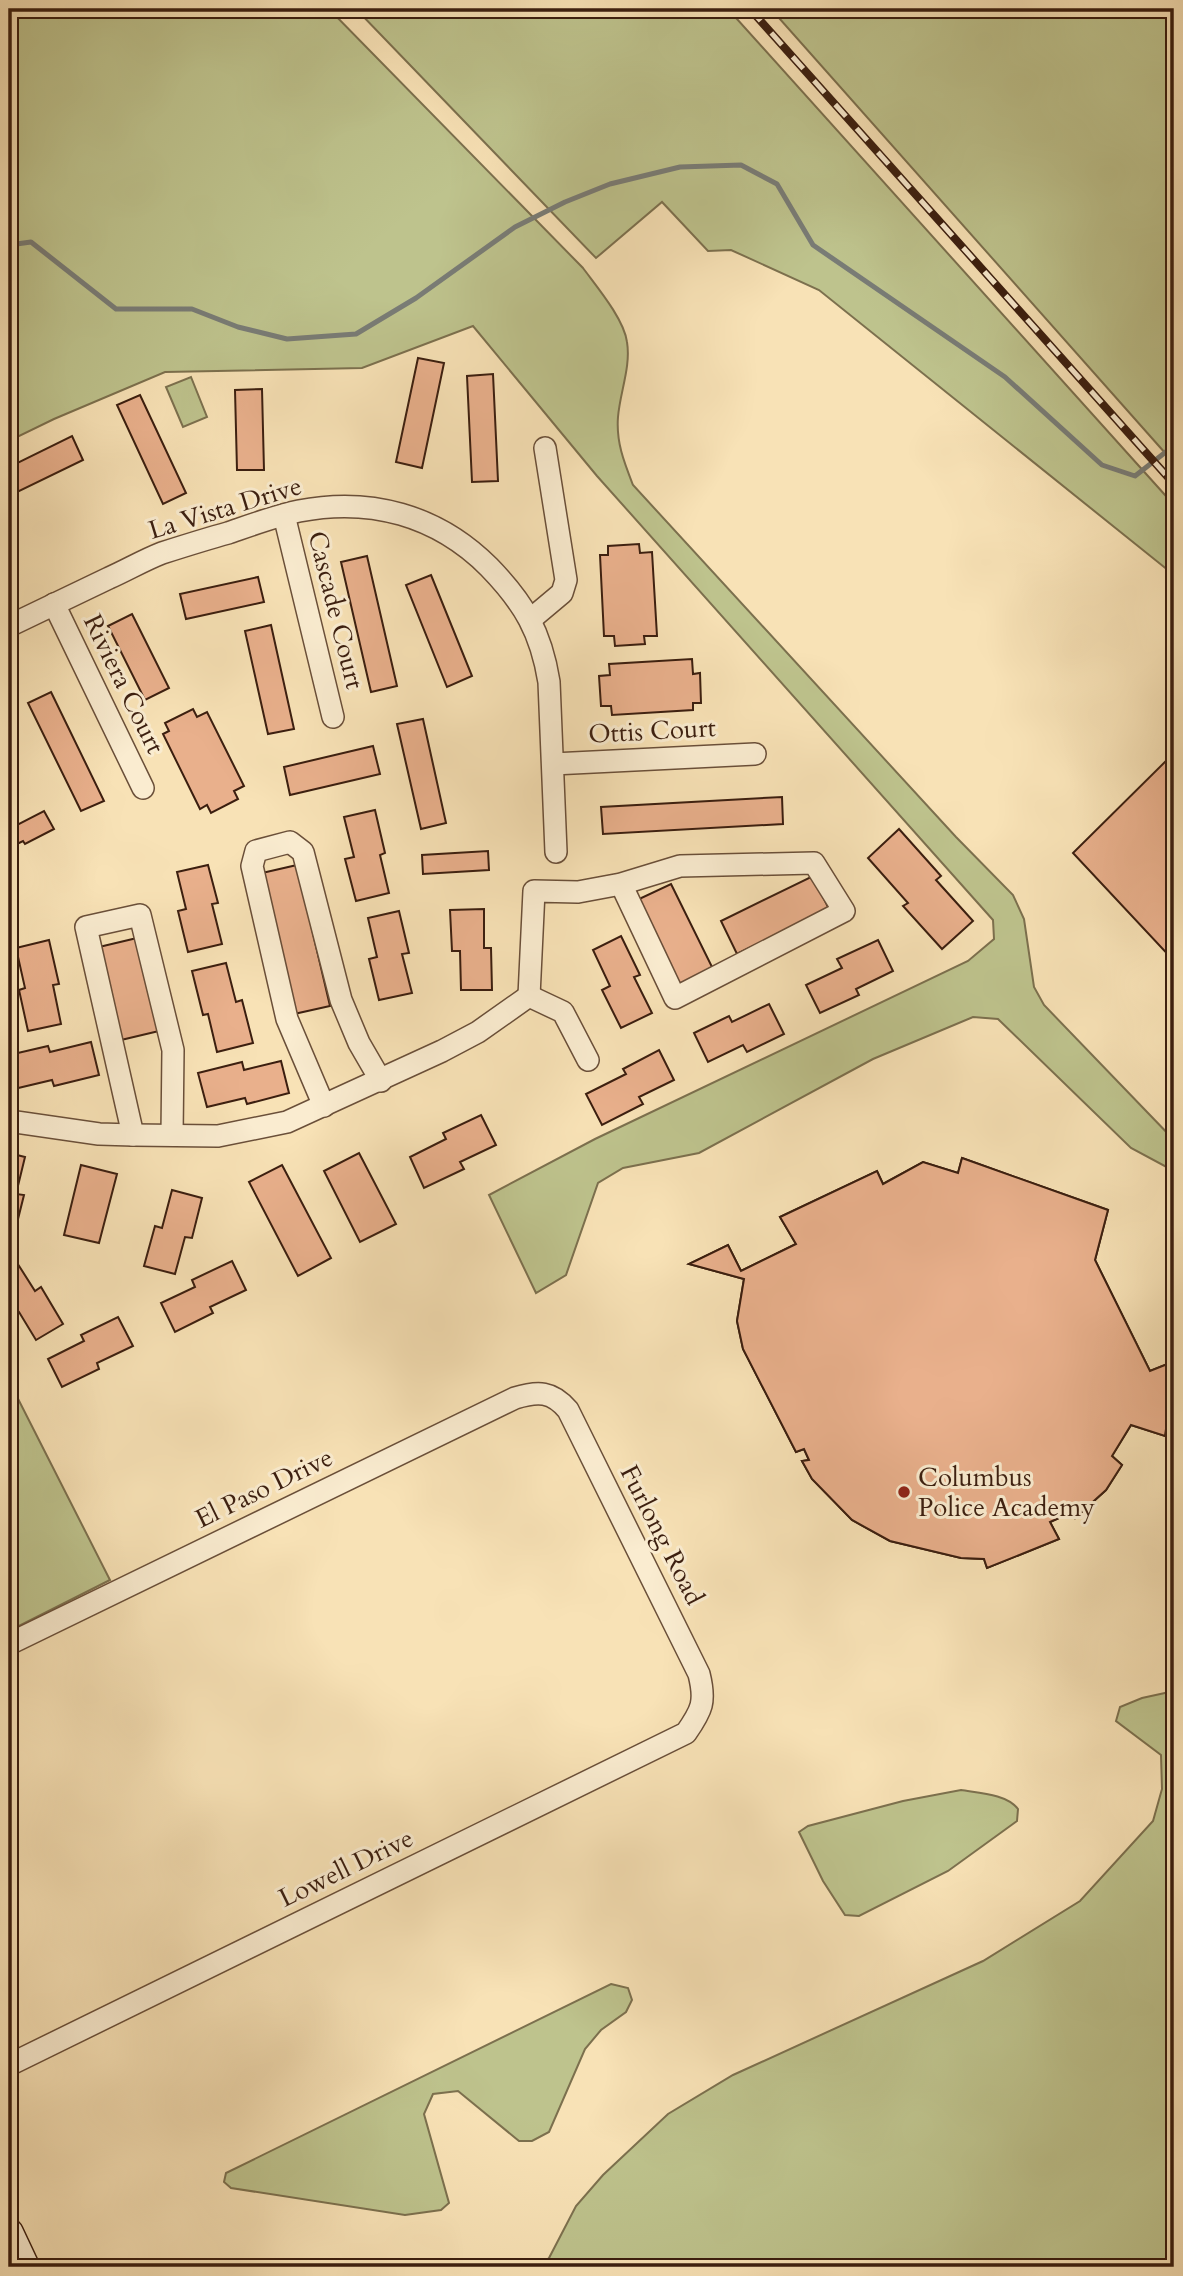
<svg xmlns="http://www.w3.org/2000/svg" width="1183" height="2276" font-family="Cardo,serif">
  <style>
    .green { fill: #bec38d; stroke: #7c704e; stroke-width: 2 }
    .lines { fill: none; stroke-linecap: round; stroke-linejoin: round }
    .stream { stroke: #797c76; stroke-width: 5 }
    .building { fill: #e9b08c; stroke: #3b1e0f; stroke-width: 2; fill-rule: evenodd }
    .minor-casing { stroke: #6a4f39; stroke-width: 24 }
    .secondary-casing { stroke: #3b1e0f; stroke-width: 31 }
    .minor { stroke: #faecd0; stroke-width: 21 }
    .secondary { stroke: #faecd0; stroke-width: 28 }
    .rail-casing { stroke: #3b1e0f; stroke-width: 8 }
    .rail { stroke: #faecd0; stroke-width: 5; stroke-dasharray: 16; stroke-linecap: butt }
    .poi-dot { fill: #8f2418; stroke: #faecd0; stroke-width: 2.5 }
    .labels { text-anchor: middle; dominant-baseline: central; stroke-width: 6; stroke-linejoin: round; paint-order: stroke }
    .street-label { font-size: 26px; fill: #3b1e0f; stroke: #faecd0 }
    .poi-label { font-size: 26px; fill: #3b1e0f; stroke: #faecd0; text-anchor: start }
  </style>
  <rect width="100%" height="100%" fill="#f8e2b6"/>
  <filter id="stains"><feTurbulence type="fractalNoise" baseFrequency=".00286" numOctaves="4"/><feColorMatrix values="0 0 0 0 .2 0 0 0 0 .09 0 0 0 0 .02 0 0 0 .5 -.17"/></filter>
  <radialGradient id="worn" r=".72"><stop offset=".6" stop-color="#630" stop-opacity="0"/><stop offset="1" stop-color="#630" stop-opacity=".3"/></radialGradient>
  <g class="green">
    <path d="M 9,9 L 329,9 L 583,268 C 597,287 624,319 627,342 C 631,367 620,392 618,417 C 616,442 624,462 633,485 L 956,837 L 1013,895 L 1024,919 L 1034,987 L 1044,1005 L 1174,1140 L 1174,1171 L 1131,1148 L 998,1019 L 973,1017 L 873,1059 L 699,1153 L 623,1168 L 598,1183 L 566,1275 L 536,1293 L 489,1195 L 595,1139 L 968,961 L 994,939 L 993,920 L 597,476 L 473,326 L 362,368 L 165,372 L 54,419 L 9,441 Z"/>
    <path d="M 356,9 L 728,9 L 1174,505 L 1174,575 L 819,290 L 731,250 L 708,251 L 662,202 L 596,258 Z"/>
    <path d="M 771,9 L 1174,9 L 1174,463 Z"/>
    <path d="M 191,377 L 207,417 L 183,427 L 166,387 Z"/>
    <path d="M 9,1381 L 110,1580 L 9,1631 Z"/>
    <path d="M 1174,1691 L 1174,2267 L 538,2267 L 549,2258 L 576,2206 L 603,2175 L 668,2114 L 733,2075 L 983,1961 L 1080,1901 L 1153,1821 L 1162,1789 L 1161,1755 L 1116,1721 L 1120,1707 L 1142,1698 Z"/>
    <path d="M 961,1790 C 979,1793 1007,1794 1018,1809 L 1017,1821 L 948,1871 L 859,1916 L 845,1915 L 823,1881 L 799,1832 L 808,1826 L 903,1801 Z"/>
    <path d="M 611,1984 L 628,1988 L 632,2000 L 626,2012 L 601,2030 L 585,2049 L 549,2132 L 532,2141 L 519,2141 L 458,2091 L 433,2094 L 424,2114 L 449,2203 L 441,2210 L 405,2215 L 231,2188 L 224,2182 L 226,2173 Z"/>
  </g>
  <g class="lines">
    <path class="stream" d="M 9,245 L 31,242 L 116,309 L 192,309 L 238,327 L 287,339 L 356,334 L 416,298 L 515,227 L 565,202 L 610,184 L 680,167 L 741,165 L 777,184 L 813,245 L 1005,377 L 1102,465 L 1135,476 L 1167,451 L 1174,452"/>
  </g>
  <g class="building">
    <path d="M 418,358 L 444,363 L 422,468 L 396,462 Z"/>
    <path d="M 493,374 L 498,481 L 472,482 L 467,376 Z"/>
    <path d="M 262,389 L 264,470 L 237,470 L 235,390 Z"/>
    <path d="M 140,395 L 186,493 L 163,504 L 117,405 Z"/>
    <path d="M 72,436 L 83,460 L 9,496 L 9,467 Z"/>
    <path d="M 639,544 L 640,553 L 652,552 L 657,636 L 644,636 L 645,644 L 615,646 L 614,636 L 604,636 L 600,555 L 608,555 L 608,546 Z"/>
    <path d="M 367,556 L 397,686 L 371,692 L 341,562 Z"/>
    <path d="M 431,575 L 472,676 L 447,687 L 406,585 Z"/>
    <path d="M 258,577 L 264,602 L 186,619 L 180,594 Z"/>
    <path d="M 132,614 L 169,688 L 145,700 L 108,626 Z"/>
    <path d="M 271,625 L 294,729 L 268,734 L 245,631 Z"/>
    <path d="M 692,659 L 693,674 L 700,673 L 701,703 L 693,703 L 693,710 L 612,715 L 611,706 L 601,706 L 599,676 L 610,675 L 609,664 Z"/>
    <path d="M 51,692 L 104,801 L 81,811 L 28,703 Z"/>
    <path d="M 193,709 L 197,717 L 207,712 L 244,786 L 234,791 L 238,799 L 211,813 L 207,805 L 200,809 L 163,734 L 169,731 L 165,723 Z"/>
    <path d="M 423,719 L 446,823 L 421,829 L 397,724 Z"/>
    <path d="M 373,746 L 380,774 L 290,795 L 284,767 Z"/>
    <path d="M 1174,753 L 1174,961 L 1073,853 Z"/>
    <path d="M 782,797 L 783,824 L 603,834 L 601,807 Z"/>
    <path d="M 375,810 L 385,853 L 380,855 L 389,893 L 356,901 L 345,859 L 354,857 L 344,817 Z"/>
    <path d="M 44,811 L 54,829 L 25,844 L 23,841 L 9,848 L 9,829 Z"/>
    <path d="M 899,829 L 941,876 L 936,880 L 973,921 L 942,949 L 903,906 L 908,903 L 868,858 Z"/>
    <path d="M 488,851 L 489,870 L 423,874 L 422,855 Z"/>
    <path d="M 208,865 L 218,903 L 212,904 L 222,944 L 188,952 L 178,911 L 186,909 L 177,872 Z"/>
    <path d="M 297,865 L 330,1006 L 294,1014 L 262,873 Z"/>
    <path d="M 813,876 L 829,909 L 737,954 L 721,921 Z"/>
    <path d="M 671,884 L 714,971 L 679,987 L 637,900 Z"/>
    <path d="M 484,909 L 484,948 L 491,948 L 492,990 L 461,990 L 460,951 L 452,951 L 450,910 Z"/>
    <path d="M 399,911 L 409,953 L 402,954 L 412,993 L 379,1000 L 369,959 L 377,957 L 368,918 Z"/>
    <path d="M 621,936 L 640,975 L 634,977 L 652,1013 L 621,1028 L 602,990 L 610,986 L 593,950 Z"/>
    <path d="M 137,938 L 159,1031 L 121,1040 L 99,947 Z"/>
    <path d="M 49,940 L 59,984 L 53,985 L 61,1024 L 28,1031 L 19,990 L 25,988 L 16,948 Z"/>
    <path d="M 878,940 L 893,971 L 856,989 L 859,995 L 820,1013 L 806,985 L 842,968 L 837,959 Z"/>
    <path d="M 226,963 L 236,1002 L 242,1000 L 253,1043 L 217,1052 L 208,1014 L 203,1015 L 192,971 Z"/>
    <path d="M 769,1004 L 784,1034 L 747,1052 L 743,1045 L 708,1062 L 694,1033 L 729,1016 L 732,1022 Z"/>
    <path d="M 91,1042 L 99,1075 L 54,1086 L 52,1080 L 14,1089 L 9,1066 L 9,1055 L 48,1046 L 50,1052 Z"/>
    <path d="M 659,1050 L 674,1080 L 639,1097 L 643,1104 L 602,1125 L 586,1094 L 626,1074 L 623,1069 Z"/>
    <path d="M 281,1061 L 289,1093 L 247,1104 L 245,1098 L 207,1107 L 198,1073 L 242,1062 L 244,1070 Z"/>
    <path d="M 481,1115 L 496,1145 L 460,1162 L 464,1169 L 424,1188 L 410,1157 L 446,1139 L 443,1133 Z"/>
    <path d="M 9,1153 L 25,1157 L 16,1194 L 24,1195 L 13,1239 L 9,1238 Z"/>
    <path d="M 359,1153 L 396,1224 L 360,1242 L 324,1171 Z"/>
    <path d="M 962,1158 L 1108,1210 L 1095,1260 L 1150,1371 L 1170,1363 L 1172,1388 L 1165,1436 L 1131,1425 L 1112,1456 L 1122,1465 L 1106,1490 L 1075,1518 L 1070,1513 L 1050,1522 L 1059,1539 L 987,1568 L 984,1559 L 961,1558 L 890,1541 L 852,1520 L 812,1479 L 802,1461 L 809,1460 L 804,1449 L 796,1452 L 743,1349 L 737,1321 L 744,1279 L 689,1264 L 728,1245 L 741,1271 L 796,1244 L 780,1217 L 877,1171 L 883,1184 L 923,1162 L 958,1173 ZM 925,1257 L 1069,1306 L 1050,1363 L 1037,1359 L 1033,1386 L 1026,1403 L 1015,1415 L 1030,1416 L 1009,1476 L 971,1481 L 945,1477 L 946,1462 L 927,1457 L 923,1468 L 910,1462 L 875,1429 L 816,1329 L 817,1313 L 826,1307 Z"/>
    <path d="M 962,1158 L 1108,1210 L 1095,1260 L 1150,1371 L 1170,1363 L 1172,1388 L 1165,1436 L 1131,1425 L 1112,1456 L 1122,1465 L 1106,1490 L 1075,1518 L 1070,1513 L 1050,1522 L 1059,1539 L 987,1568 L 984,1559 L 961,1558 L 890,1541 L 852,1520 L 812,1479 L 802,1461 L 809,1460 L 804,1449 L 796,1452 L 743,1349 L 737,1321 L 744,1279 L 689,1264 L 728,1245 L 741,1271 L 796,1244 L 780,1217 L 877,1171 L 883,1184 L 923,1162 L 958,1173 Z"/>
    <path d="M 81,1165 L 117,1174 L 99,1243 L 64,1235 Z"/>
    <path d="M 282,1165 L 331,1258 L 298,1276 L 249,1182 Z"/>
    <path d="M 172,1190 L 202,1198 L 192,1238 L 185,1237 L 175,1274 L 144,1266 L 155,1226 L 162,1228 Z"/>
    <path d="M 14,1258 L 35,1291 L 41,1287 L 63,1324 L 36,1340 L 19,1312 L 11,1316 L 9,1312 L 9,1261 Z"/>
    <path d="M 232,1261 L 246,1290 L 210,1307 L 213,1313 L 175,1332 L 161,1303 L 195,1287 L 192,1280 Z"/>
    <path d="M 118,1317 L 133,1346 L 97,1363 L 99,1369 L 62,1387 L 48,1359 L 84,1341 L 81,1335 Z"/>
  </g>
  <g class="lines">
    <g class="minor-casing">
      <g id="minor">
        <path d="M 284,515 L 333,717"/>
        <path d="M 54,604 L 143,788"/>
        <path d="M 531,619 L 562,593 L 566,580 L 545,448"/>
        <path d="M 9,626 C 42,610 76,594 109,578 C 127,570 144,560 162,553 C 184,546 206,539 228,533 C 251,525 275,516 299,511 C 370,497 437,515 489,567 C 524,603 541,632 549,682 L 556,852"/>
        <path d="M 553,764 L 755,754"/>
        <path d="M 529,996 L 534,891 L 578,892 L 621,884 L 680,866 L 814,863 L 844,911 L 675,998 L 621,884"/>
        <path d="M 529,996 L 563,1012 L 588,1060"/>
        <path d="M 324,1106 L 287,1019 L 252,866 L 256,851 L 290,842 L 303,852 L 341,1000 L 359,1043 L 381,1081"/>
        <path d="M 9,1121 L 99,1134 L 133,1135 L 218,1136 L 287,1122 L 442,1051 L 478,1032 L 529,996"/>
        <path d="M 133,1135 L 86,927 L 140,915 L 173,1050 L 172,1135"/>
        <path d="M 9,1644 L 515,1398 C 538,1391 552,1391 568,1410 L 699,1674 C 706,1702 702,1710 686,1733 L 9,2065"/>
      </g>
    </g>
    <g class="secondary-casing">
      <path id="secondary" d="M 9,2233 L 25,2267"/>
    </g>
    <use href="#minor" class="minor"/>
    <use href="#secondary" class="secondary"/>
    <g class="rail-casing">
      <path id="rail" d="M 750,9 L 1174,484"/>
    </g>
    <use href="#rail" class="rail"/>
  </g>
  <circle class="poi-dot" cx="904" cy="1492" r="7"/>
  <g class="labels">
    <g class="street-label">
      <text transform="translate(225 508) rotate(-17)">La Vista Drive</text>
      <text transform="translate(336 610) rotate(76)">Cascade Court</text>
      <text transform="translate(124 684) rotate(64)">Riviera Court</text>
      <text transform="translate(652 731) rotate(-3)">Ottis Court</text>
      <text transform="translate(264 1488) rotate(-26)">El Paso Drive</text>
      <text transform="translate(662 1535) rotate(63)">Furlong Road</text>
      <text transform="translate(346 1868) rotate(-26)">Lowell Drive</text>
    </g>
    <g class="poi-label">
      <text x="918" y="1477">Columbus<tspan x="918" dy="30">Police Academy</tspan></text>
    </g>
  </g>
  <rect width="1183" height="2276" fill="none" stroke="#f8e2b6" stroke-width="35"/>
  <rect x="10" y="10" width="1162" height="2255" fill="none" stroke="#3b1e0f" stroke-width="3.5"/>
  <rect x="18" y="18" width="1148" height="2241" fill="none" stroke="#3b1e0f" stroke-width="2"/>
  <rect width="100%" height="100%" filter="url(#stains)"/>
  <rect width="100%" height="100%" fill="url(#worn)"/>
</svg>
